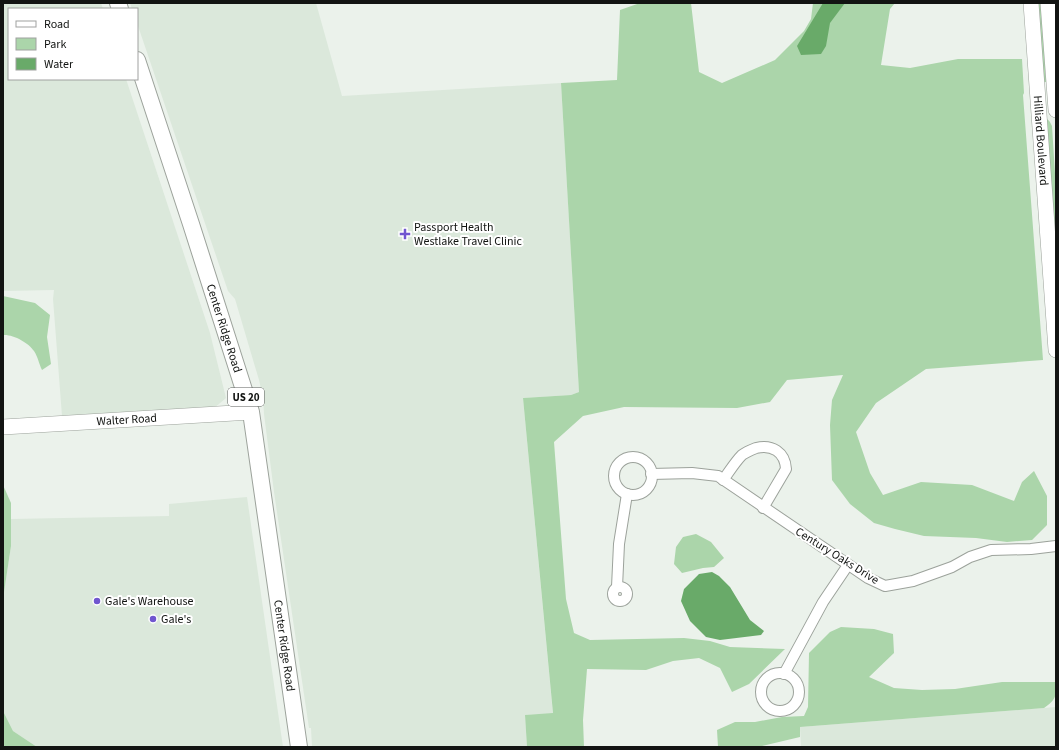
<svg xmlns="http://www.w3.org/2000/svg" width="1059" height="750" font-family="'Source Sans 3',sans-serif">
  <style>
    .built { fill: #dbe8db }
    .green { fill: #abd5aa }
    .water { fill: #69aa69 }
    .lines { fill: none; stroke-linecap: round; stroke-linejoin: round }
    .street-casing { stroke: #9ca29b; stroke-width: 12 }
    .secondary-casing { stroke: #9ca29b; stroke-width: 16 }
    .primary-casing { stroke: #9ca29b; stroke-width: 18 }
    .street { stroke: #fff; stroke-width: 10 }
    .secondary { stroke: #fff; stroke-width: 15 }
    .primary { stroke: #fff; stroke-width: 16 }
    .poi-dot { fill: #7056cf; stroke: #fff; stroke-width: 1.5 }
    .labels { text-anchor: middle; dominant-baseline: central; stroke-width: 4; stroke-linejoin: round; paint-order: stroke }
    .shield { fill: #fff; stroke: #595a59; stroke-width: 1 }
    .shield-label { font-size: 11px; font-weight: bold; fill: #121412 }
    .street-label { font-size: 12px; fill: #121412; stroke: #fff }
    .poi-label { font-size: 12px; fill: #121412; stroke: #fff; text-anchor: start }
  </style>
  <rect width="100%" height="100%" fill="#ebf2eb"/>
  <g class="built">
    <path d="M 3,3 L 101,3 L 103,9 L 9,9 L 9,79 L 126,79 L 210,333 L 226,398 L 213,409 L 62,416 L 53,299 L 54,290 L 3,291 Z"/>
    <path d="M 130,3 L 316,3 L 342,96 L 561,83 L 579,392 L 571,395 L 523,398 L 553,714 L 525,715 L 527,747 L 312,747 L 311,728 L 309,728 L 274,492 L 264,414 L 263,397 L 259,380 L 235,299 L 228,291 L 137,23 L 137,9 L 132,9 Z"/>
    <path d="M 247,497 L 283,747 L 37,747 L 13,731 L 3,711 L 3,599 L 11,546 L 11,519 L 169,516 L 169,504 Z"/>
    <path d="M 1056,707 L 1056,747 L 801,747 L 800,727 Z"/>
  </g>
  <g class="green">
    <path d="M 640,3 L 691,3 L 699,72 L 722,83 L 775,60 L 804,31 L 811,19 L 813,3 L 895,3 L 890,9 L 881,65 L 910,68 L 958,59 L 1022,59 L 1024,93 L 1023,95 L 1043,360 L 926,369 L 876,403 L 856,432 L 870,473 L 883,495 L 921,482 L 972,485 L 1014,501 L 1022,482 L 1034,471 L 1047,496 L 1047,525 L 1032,540 L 1007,542 L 976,538 L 924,536 L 895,529 L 874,523 L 850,504 L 832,480 L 830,425 L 832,400 L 843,375 L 787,380 L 770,402 L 737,408 L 624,407 L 583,416 L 554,442 L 566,599 L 574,633 L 590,640 L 684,638 L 710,641 L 730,647 L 785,649 L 749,684 L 732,692 L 720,668 L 699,658 L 673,661 L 646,670 L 587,669 L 583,720 L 584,747 L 527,747 L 525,715 L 553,713 L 523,398 L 571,395 L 579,392 L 561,83 L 617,80 L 620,10 Z"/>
    <path d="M 1036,3 L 1043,3 L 1046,82 L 1043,82 Z"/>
    <path d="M 1045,119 C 1049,119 1050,122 1052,126 L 1056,189 L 1056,261 Z"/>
    <path d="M 3,296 L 35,303 L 50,315 L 47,337 L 51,364 L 42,370 C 39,364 38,357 34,351 C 29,343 13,334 3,335 Z"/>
    <path d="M 3,485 L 11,503 L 11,546 L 3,599 Z"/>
    <path d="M 696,534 L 711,542 L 724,558 L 714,567 L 703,568 L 682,573 L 674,564 L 676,547 L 683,537 Z"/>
    <path d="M 841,627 L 874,629 L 893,634 L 894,653 L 869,677 L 894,688 L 922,690 L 955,689 L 1002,682 L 1055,682 C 1057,696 1056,700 1044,708 L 800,727 L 800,737 L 758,747 L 718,747 L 717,730 L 735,722 L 755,722 L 782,717 L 804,716 L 808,707 L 809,653 L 830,632 Z"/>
    <path d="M 3,711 L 13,731 L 37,747 L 3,747 Z"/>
  </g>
  <g class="water">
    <path d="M 823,3 L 845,3 L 830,23 L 826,46 L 821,54 L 801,55 L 797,46 Z"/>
    <path d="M 712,572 L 719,576 L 730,587 L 750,620 L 764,631 L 761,635 L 720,640 L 706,637 L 690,621 L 681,601 L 684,589 L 699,574 Z"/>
  </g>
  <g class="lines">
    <g class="street-casing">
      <g id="street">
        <circle cx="633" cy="476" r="19"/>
        <path d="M 651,474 L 692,473 L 718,476 L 868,578 L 885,586 L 913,581 L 952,567 L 970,557 L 991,550 L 1031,549 L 1056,546"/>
        <path d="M 723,480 C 729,472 735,462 742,455 C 746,452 751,450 756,448 C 772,444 785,452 786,469 L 763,508"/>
        <circle cx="620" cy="594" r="7"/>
        <path d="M 617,587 L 619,544 L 627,494"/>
        <circle cx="780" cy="692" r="19"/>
        <path d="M 784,674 L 823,602 L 848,565"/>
      </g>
    </g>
    <g class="secondary-casing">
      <g id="secondary">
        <path id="s1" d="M 1031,3 L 1056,350"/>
        <path d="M 1048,3 L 1056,110"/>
        <path id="s2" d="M 3,427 L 251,412"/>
      </g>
    </g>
    <g class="primary-casing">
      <g id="primary">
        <path d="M 118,3 L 120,9"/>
        <path id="s3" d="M 137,60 L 191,224 L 251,412 L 299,747"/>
      </g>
    </g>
    <use href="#street" class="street"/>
    <use href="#secondary" class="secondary"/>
    <use href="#primary" class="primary"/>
  </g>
  <g class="poi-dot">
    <path d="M403 228h4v4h4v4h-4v4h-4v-4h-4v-4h4z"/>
    <circle cx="97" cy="601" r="4"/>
    <circle cx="153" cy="619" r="4"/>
  </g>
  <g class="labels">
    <rect class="shield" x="228" y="388" width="36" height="18" rx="3"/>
    <g class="shield-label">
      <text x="246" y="397">US 20</text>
    </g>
    <g class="street-label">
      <text stroke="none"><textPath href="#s1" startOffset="138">Hilliard Boulevard</textPath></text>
      <text stroke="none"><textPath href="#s3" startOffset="282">Center Ridge Road</textPath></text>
      <text stroke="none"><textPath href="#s2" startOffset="124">Walter Road</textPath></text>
      <text transform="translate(837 556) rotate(32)">Century Oaks Drive</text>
      <text stroke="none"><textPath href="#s3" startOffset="606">Center Ridge Road</textPath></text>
    </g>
    <g class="poi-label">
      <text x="414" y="227">Passport Health<tspan x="414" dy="14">Westlake Travel Clinic</tspan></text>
      <text x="105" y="601">Gale's Warehouse</text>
      <text x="161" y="619">Gale's</text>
    </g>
  </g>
  <rect width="1059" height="750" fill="none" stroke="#121412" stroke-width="8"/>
  <rect x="8" y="8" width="130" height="72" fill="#ffffff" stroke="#a0a1a0"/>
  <rect x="16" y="21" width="20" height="6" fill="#ffffff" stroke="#a0a1a0"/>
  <text x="44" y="28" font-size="12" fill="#121412">Road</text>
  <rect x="16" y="38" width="20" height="12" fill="#abd5aa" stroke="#a0a1a0"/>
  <text x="44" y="48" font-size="12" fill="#121412">Park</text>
  <rect x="16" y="58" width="20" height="12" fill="#69aa69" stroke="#a0a1a0"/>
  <text x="44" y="68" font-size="12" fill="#121412">Water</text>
</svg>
